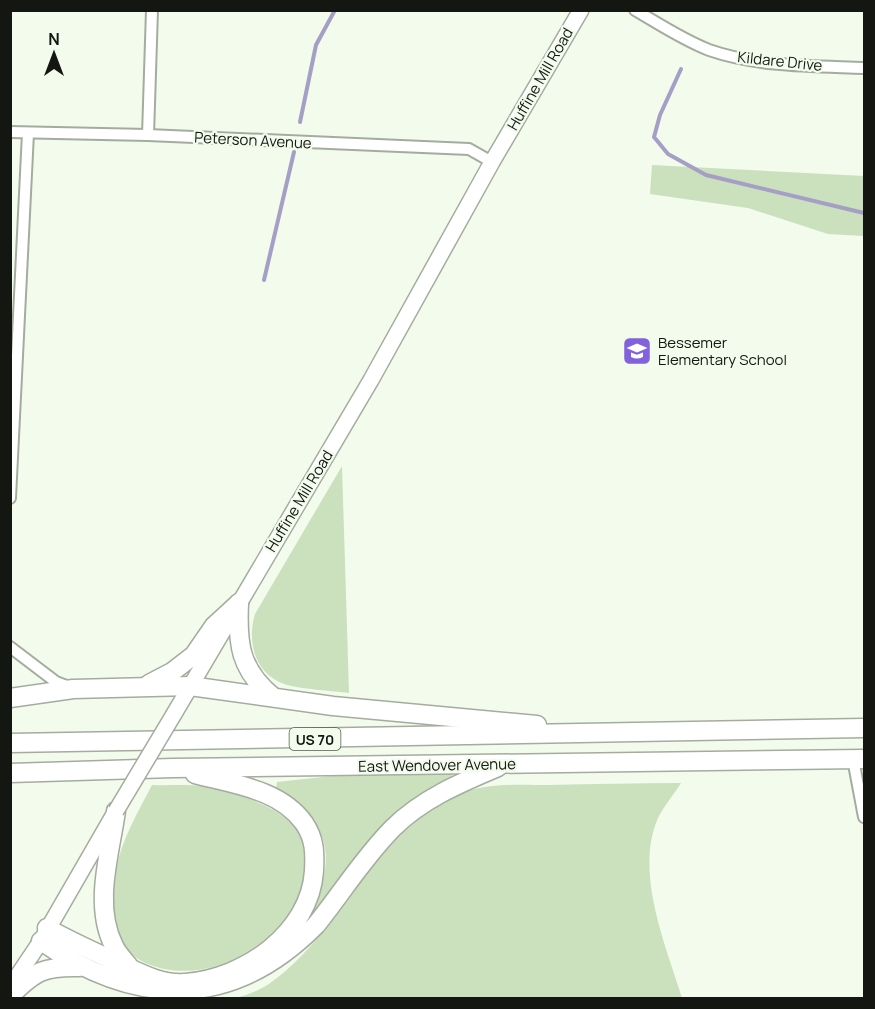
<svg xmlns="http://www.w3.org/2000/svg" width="875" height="1009" font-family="Manrope,sans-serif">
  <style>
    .green { fill: #cbe0bd }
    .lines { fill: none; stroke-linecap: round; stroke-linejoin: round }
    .stream { stroke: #a59fc6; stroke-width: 4 }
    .minor-casing { stroke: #a4ac9f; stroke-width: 14 }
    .secondary-casing { stroke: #a4ac9f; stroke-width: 18 }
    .trunk-casing { stroke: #a4ac9f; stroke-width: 21 }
    .minor { stroke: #fff; stroke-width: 10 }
    .secondary { stroke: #fff; stroke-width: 15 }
    .trunk { stroke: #fff; stroke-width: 18 }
    .secondary-bridge-casing { stroke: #a4ac9f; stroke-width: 18; stroke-linecap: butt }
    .secondary-bridge { stroke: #fff; stroke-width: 15 }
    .labels { text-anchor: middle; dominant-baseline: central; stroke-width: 4.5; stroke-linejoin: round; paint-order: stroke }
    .shield { fill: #f2fbec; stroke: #565b53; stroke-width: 1.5 }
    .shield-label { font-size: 14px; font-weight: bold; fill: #131611 }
    .street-label { font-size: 15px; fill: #131611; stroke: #f2fbec }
    .poi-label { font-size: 15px; fill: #131611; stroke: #f2fbec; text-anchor: start }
  </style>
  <rect width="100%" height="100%" fill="#f2fbec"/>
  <g class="green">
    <path d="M 652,165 L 864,176 L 864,236 L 828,234 L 748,208 L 650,194 Z"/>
    <path d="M 342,466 L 349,693 C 332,691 299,689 284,684 C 254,673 247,641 255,614 Z"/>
    <path d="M 452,774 L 452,780 L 433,787 L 413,800 L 315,912 L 312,910 C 327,876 336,843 306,813 C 297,804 286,797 276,789 L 277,782 L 332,776 Z"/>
    <path d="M 681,783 C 674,794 664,806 658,818 C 634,872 666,946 682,998 L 236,998 C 247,995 260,990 269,984 C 345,931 379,820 471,790 C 495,783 524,785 548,785 C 593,784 637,783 681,783 Z"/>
    <path d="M 152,785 C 169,786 186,784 203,786 C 228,790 272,804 290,822 C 303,835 307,849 307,867 C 306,873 307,880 306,885 C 303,896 294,908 287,917 C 258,953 211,978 164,969 C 146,965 132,958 123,943 C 110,921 111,910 114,887 C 116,881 115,875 116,869 C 122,839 138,812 152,785 Z"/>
  </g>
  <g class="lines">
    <g class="stream">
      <path d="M 681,69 L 660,115 L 654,137 L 668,154 L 706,175 L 864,213"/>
      <path d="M 300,122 L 316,45 L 335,10"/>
      <path d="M 264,280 L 294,152"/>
    </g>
    <g class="minor-casing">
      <g id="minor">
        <path d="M 635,10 C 659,24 683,40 709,50 C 758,67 813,66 864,68"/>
        <path d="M 10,132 L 148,135 L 469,149 L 492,162"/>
        <path d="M 148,135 L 152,10"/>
        <path d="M 10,498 L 28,133"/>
        <path d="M 10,647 L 56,682 L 69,687"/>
        <path d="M 853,759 L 864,817"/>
      </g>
    </g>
    <g class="secondary-casing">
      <g id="secondary">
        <path d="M 174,714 L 371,380 L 492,162 L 581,10"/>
        <path d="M 10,987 L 41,941 L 113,816"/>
      </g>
    </g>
    <g class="trunk-casing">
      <g id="trunk">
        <path d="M 239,603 C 237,644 240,670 273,697"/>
        <path d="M 149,684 L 172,672 L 194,655 L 214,626 L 239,603"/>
        <path d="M 10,698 L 73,689 L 190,686 L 333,706 L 537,725"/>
        <path d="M 10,743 L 864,728"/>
        <path d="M 10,773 L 173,768 L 864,759"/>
        <path d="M 116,811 C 110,854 93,905 114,946 C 117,953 123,959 128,965"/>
        <path d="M 47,928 C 68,940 90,950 112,960 C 135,970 158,985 185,983 C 244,979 310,933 314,871 C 315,853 315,839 304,823 C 280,789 232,784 195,774"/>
        <path d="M 41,941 C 138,1009 233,1009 316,925 C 341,894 364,857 393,828 C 422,799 460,783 498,767"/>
        <path d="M 10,996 C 35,971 44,966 80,967"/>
      </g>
    </g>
    <use href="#minor" class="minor"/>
    <use href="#secondary" class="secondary"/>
    <use href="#trunk" class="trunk"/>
    <g class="secondary-bridge-casing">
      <path id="secondary-bridge" d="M 116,811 L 174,714"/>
    </g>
    <use href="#secondary-bridge" class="secondary-bridge"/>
  </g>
  <defs>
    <g id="school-square" transform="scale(1.5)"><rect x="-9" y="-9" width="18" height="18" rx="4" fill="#8161dc" stroke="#f2fbec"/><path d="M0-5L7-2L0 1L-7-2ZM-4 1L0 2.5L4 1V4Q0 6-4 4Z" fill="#fff"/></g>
  </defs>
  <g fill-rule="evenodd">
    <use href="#school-square" x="637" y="351"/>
  </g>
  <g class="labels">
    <rect class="shield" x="289.5" y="728" width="51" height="22" rx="4.5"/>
    <g class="shield-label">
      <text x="315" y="739">US 70</text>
    </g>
    <g class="street-label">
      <text transform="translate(780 61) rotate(6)">Kildare Drive</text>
      <text transform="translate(540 79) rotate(-60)">Huffine Mill Road</text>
      <text transform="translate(253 140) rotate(3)">Peterson Avenue</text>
      <text transform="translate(299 501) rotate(-59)">Huffine Mill Road</text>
      <text transform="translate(437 765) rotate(-1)">East Wendover Avenue</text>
    </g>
    <g class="poi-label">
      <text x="658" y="342">Bessemer<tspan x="658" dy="17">Elementary School</tspan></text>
    </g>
  </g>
  <rect width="875" height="1009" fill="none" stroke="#131611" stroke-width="24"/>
  <g transform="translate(54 54)" stroke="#f2fbec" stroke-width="4.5" paint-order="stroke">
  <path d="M0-4.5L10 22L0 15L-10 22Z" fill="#131611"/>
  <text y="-9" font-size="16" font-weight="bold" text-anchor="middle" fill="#131611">N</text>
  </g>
</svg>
